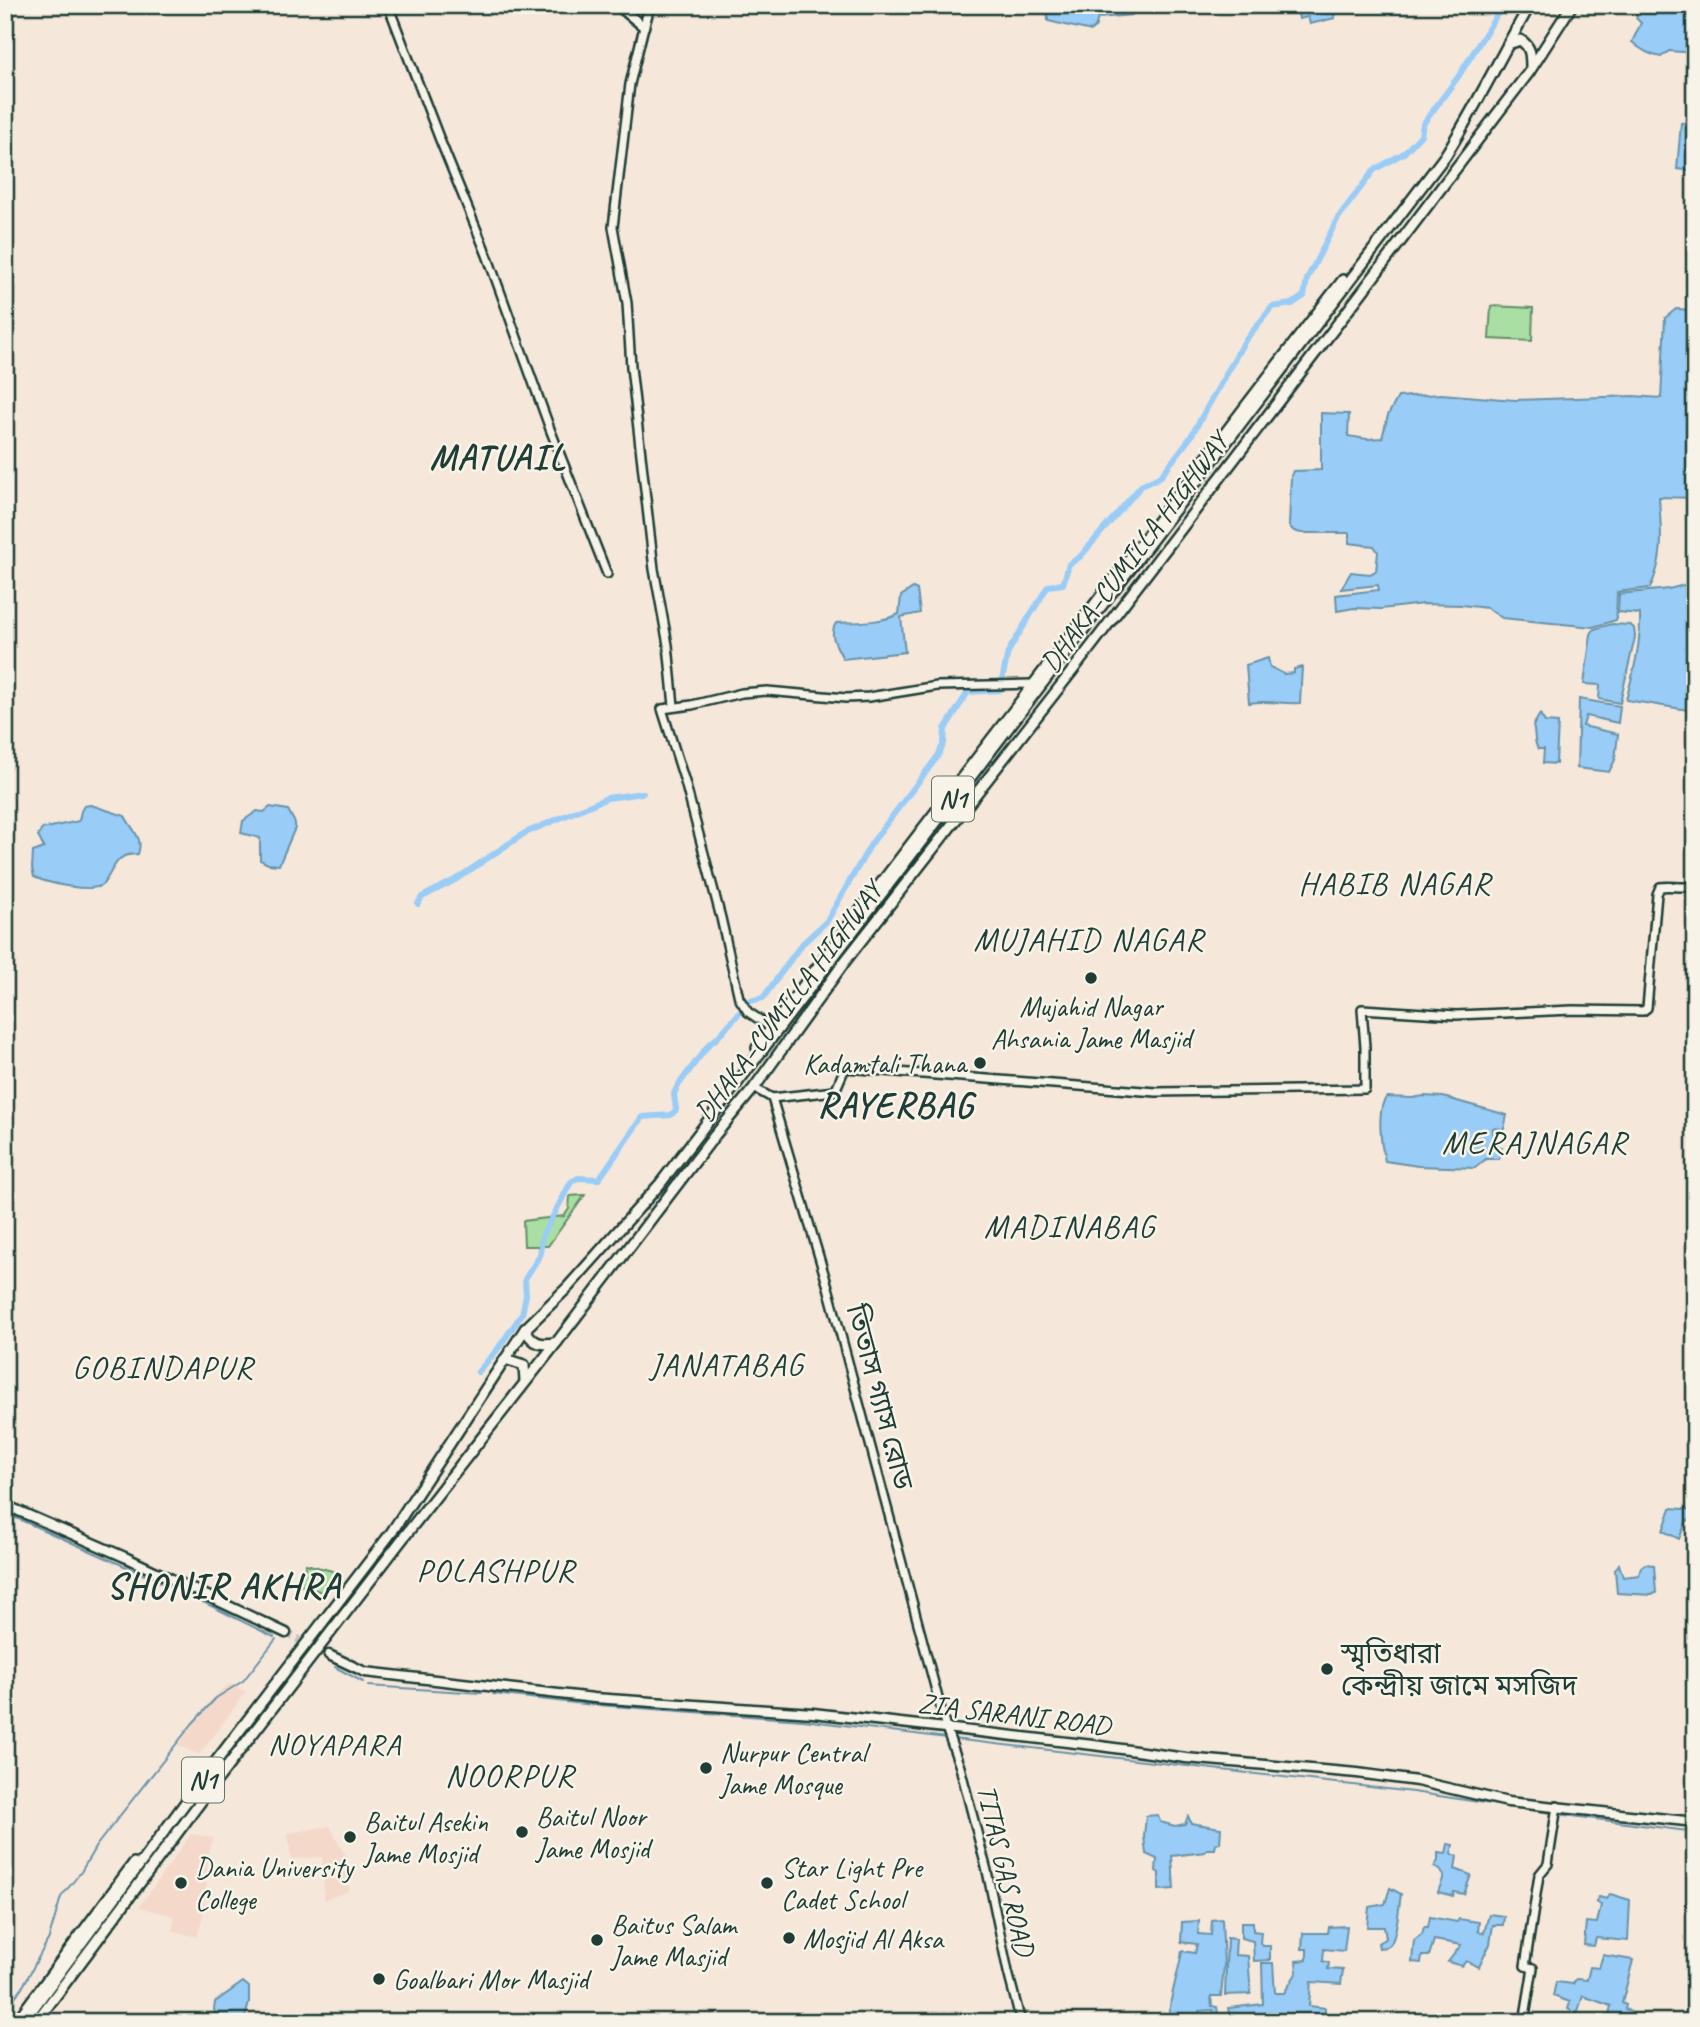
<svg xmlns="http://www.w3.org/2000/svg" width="1700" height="2027" font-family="Caveat,'Noto Sans Bengali',sans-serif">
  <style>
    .built { fill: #f4d9cb }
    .green { fill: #a9dfa2; stroke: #648e6b; stroke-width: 2 }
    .water { fill: #99ccf6; stroke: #6893a8; stroke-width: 2 }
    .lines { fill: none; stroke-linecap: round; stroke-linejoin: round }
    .stream { stroke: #6893a8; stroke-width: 2 }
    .canal { stroke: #99ccf6; stroke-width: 6 }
    .secondary-tunnel { stroke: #cbc5ba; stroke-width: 8; stroke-dasharray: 8 4; stroke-linecap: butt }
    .tertiary-casing { stroke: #1f3d34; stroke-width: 12 }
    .secondary-casing { stroke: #1f3d34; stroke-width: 13 }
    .trunk-casing { stroke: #1f3d34; stroke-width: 14 }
    .tertiary { stroke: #f7f3e8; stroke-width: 7 }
    .secondary { stroke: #f7f3e8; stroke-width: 8 }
    .trunk { stroke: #f7f3e8; stroke-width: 9 }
    .poi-dot { fill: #1f3d34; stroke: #f7f3e8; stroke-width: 2.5 }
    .labels { text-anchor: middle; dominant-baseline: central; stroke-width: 5; stroke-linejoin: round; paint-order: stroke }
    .shield { fill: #f7f3e8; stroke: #60746a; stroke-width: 2 }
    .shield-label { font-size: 26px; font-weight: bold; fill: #1f3d34 }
    .street-label { font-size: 28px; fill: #1f3d34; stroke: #f7f3e8 }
    .poi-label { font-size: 28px; fill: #1f3d34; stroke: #f7f3e8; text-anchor: start }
    .neighbourhood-label { font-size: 30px; letter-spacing: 2px; fill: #1f3d34; stroke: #f7f3e8 }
    .quarter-label { font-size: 32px; letter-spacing: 2px; fill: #1f3d34; stroke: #f7f3e8 }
    .district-label { font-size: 35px; font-weight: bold; letter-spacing: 2px; fill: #1f3d34; stroke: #f7f3e8 }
  </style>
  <rect width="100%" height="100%" fill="#f6e7db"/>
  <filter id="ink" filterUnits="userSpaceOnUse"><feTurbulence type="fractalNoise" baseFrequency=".0143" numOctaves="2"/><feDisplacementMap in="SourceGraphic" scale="14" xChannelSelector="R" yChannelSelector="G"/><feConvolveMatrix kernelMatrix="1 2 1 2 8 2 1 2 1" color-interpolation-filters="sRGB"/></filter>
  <g filter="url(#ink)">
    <g class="built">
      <path d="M 231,1684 L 246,1692 L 199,1755 L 178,1745 L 210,1701 L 225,1687 Z"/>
      <path d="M 330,1826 L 347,1858 L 349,1891 L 324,1900 L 322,1857 L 291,1859 L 288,1833 Z"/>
      <path d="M 191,1834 L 214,1838 L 209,1851 L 204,1912 L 197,1937 L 173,1931 L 174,1916 L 139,1907 Z"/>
    </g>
    <g class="green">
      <path d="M 1491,306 L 1533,308 L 1532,341 L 1489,339 Z"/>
      <path d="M 585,1195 L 548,1246 L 524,1246 L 523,1221 L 564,1216 L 569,1209 L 570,1196 Z"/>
      <path d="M 306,1564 L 340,1573 L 322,1592 L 300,1585 Z"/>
    </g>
    <g class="water">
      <path d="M 1047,5 L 1129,5 L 1133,12 L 1132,15 L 1098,18 L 1095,28 L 1091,31 L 1048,21 Z"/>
      <path d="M 1307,5 L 1332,5 L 1335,18 L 1310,24 L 1308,17 L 1299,19 L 1297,7 Z"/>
      <path d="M 1643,5 L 1695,5 L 1695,53 L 1669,51 L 1661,57 C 1649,55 1641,50 1632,42 L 1641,23 L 1636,18 Z"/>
      <path d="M 1695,122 L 1695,171 L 1677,169 L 1681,123 Z"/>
      <path d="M 1695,301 L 1695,498 L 1659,497 C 1661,532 1665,556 1650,588 L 1617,592 L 1616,620 L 1593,627 L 1502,618 L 1487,608 L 1461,605 L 1423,604 L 1381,609 L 1354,608 L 1337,611 L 1336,595 L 1379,590 L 1378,585 L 1341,589 L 1351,572 L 1370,574 L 1376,571 L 1378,552 L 1374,546 L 1349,543 L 1349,533 L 1301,533 L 1294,531 L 1289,526 L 1291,476 L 1293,471 L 1321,470 L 1321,413 L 1349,414 L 1348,436 L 1367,439 L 1382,438 L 1388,415 L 1398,397 L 1441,394 L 1515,400 L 1634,396 L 1661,398 L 1665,318 L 1676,309 L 1694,310 Z"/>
      <path d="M 1695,582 L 1695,711 L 1626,700 C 1634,671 1641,643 1640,614 L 1618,612 L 1619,594 L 1669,589 Z"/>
      <path d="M 913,588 L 917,590 L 920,613 L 901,617 L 905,652 L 843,659 C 837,646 828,636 836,623 C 856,622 881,623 899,614 L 901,596 Z"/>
      <path d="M 1612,624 L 1630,625 L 1634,628 L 1635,637 L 1620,703 L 1599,699 L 1600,685 L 1584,684 L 1591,634 L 1594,629 Z"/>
      <path d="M 1268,658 L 1270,667 L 1284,674 L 1294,673 L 1294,669 L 1302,667 L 1300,703 C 1282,704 1267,700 1249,703 L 1246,665 Z"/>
      <path d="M 1579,699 L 1620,706 L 1618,723 L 1586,716 L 1583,726 L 1618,734 L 1615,760 L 1609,772 L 1577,768 Z"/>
      <path d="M 1540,714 L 1545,722 L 1558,723 L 1556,764 L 1543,763 L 1544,749 L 1538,749 C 1533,741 1536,734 1533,726 Z"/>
      <path d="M 91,805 L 125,816 C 132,830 144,838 138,854 C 135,855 131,854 128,855 C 115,857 111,875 103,884 C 93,894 47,883 34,877 L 32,868 L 33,852 L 44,848 L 38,836 L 42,829 L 79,821 L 81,811 L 84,806 Z"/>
      <path d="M 270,807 L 288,810 L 295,823 L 295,828 L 279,865 L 268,864 L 260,860 L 260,838 L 241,833 L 243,821 L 257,811 L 264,812 Z"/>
      <path d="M 1424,1096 L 1443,1097 L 1507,1115 L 1504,1129 L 1493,1128 L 1492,1145 L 1502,1147 L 1499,1159 L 1486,1159 L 1475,1168 L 1418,1166 L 1385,1161 C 1381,1146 1376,1107 1387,1097 L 1412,1098 Z"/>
      <path d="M 1671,1508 L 1695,1510 L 1695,1522 L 1687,1520 L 1679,1539 L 1663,1531 Z"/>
      <path d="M 1619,1564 L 1623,1577 L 1639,1575 L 1641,1567 L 1645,1564 L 1654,1565 L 1656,1593 L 1652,1595 L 1617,1593 L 1615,1570 Z"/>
      <path d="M 1158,1815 L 1160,1822 L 1175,1826 L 1185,1824 L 1188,1816 L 1191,1823 L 1221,1828 L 1220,1843 L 1216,1844 L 1215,1849 L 1207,1849 L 1205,1852 L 1172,1856 L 1174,1889 L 1159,1890 L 1159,1873 L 1156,1871 L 1157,1859 L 1146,1854 L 1144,1836 L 1146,1816 Z"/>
      <path d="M 1448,1844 L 1453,1845 L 1451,1854 L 1457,1856 L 1455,1869 L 1471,1875 L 1464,1894 L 1454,1892 L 1453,1896 L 1438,1892 L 1444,1876 L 1440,1870 L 1434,1867 L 1438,1861 L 1438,1853 L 1446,1854 Z"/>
      <path d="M 1390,1888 L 1401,1894 C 1399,1905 1397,1937 1390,1945 C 1387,1948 1383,1947 1379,1948 L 1378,1943 L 1386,1938 L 1384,1927 L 1367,1927 L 1369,1907 L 1385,1904 Z"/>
      <path d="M 1610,1894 L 1630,1900 L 1628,1941 L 1596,1938 L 1594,1946 L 1584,1945 L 1586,1922 L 1597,1923 L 1601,1905 L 1596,1902 L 1599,1897 L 1607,1899 Z"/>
      <path d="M 1489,1914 L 1504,1916 L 1503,1925 L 1493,1925 L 1490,1944 L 1479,1967 L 1466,1961 L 1462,1966 L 1448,1962 L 1461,1945 L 1434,1940 L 1429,1956 L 1422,1956 L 1421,1963 L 1412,1962 L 1414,1940 L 1422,1934 L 1424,1927 L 1428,1927 L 1430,1917 L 1457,1922 L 1459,1919 L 1479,1922 L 1478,1931 L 1484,1933 Z"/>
      <path d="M 1222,1919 L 1224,1965 L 1221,1996 L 1211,1996 L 1212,2006 L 1217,2007 L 1219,2020 L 1215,2020 L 1213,2010 L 1199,2011 L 1199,2022 L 1185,2022 L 1185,2018 L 1170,2017 C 1167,2005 1180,1968 1182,1951 L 1195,1953 L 1197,1944 L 1181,1942 L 1182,1922 L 1199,1921 L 1198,1934 L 1211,1935 L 1212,1920 Z"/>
      <path d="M 1241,1922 L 1253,1922 L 1253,1931 L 1261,1932 L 1260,1943 L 1263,1946 L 1270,1946 L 1270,1960 L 1254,1961 L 1253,1941 L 1241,1938 Z"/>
      <path d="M 1347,1926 L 1344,1951 L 1324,1949 L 1323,1961 L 1329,1963 L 1328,1969 L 1343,1970 L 1341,1984 L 1311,1982 L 1309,2006 L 1325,2008 L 1325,2018 L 1336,2022 L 1231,2022 L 1228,2008 L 1263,2004 L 1262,1963 L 1273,1963 L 1275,1993 L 1284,1993 L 1297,1972 L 1296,1961 L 1307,1960 L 1307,1949 L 1302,1949 L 1303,1933 L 1328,1933 L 1329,1927 Z"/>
      <path d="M 1227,1938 L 1236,1939 L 1235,1955 L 1248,1956 L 1251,1994 L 1225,1995 Z"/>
      <path d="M 1603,1955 L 1633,1960 L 1622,2003 L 1626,2005 L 1625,2009 L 1630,2011 L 1627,2022 L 1607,2022 L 1611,2006 L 1583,1996 L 1577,2014 L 1568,2009 L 1570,2002 L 1553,1996 L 1556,1982 L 1573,1984 L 1576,1979 L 1587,1980 L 1590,1967 L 1599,1968 Z"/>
      <path d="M 243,1982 L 249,1987 L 249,2003 L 244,2021 L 218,2021 L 214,2010 L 215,2002 Z"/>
    </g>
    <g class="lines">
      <g class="stream">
        <path d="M 608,5 L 635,27"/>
        <path d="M 5,1513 L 185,1593 L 274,1637"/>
        <path d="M 335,1667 L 363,1682"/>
        <path d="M 368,1686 L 482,1693"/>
        <path d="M 493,1694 L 584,1704 L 803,1720 L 947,1738"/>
        <path d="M 953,1739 L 1413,1792 L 1551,1813"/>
        <path d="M 1557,1814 L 1695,1832"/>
        <path d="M 5,2009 L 22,1988 L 49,1938 L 61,1897 L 81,1872 L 96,1846 L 192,1724 L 216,1698 L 243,1681 L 276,1639"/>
      </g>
      <g class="canal">
        <path d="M 418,904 L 422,897 L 455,880 L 525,833 L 607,798 L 643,793"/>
        <path d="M 478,1372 L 497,1350 L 522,1314 L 526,1295 L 525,1279 L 540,1255 L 542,1237 L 571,1182 L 578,1178 L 599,1179 L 642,1117 L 671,1115 L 676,1110 L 674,1094 L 677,1087 L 709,1044 L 717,1038 L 750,1001 L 763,998 L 801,945 L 827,921 L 871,844 L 938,756 L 944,743 L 945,729 L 968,692 L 1000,690 L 1008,652 L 1048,586 L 1063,584 L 1069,564 L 1080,557 L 1141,486 L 1161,476 L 1190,438 L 1244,342 L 1272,307 L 1292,304 L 1304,296 L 1307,279 L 1338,218 L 1374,170 L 1404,153 L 1421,135 L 1423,124 L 1458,77 L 1503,5"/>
      </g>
      <path class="secondary-tunnel" d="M 286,1633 L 329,1655"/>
      <g class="tertiary-casing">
        <g id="tertiary">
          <path d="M 388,5 L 440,140 L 487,255 L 550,429 L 607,574"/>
          <path d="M 644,27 L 630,84 L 613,227 L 627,303 L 631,367 L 654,569 L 668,645 L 674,706"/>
          <path d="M 772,1028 L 748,1012 L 739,998 L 721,918 L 685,782 L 662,709 L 692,705 L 742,693 L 767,691 L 846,698 L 869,697 L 937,686 L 1034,684"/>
          <path d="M 754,1088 L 772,1098 L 828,1287 L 946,1728 L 960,1767 L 987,1871 L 1008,1972 L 1021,2022"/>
          <path d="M 772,1098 L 835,1091 L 845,1068 L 1156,1092 L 1365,1089 L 1365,1047 L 1362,1009 L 1456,1015 L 1572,1010 L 1643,1011 L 1647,1008 L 1657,894 L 1660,887 C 1671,885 1683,889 1695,886"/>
          <path d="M 1524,2022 L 1533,1968 L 1525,1966 L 1539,1875 L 1548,1864 L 1557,1806"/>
        </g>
      </g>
      <g class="secondary-casing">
        <g id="secondary">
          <path d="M 617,5 L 644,27 L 650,5"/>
          <path d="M 5,1505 L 127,1558 L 286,1633"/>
          <path d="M 329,1655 L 365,1672 L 594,1698 L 813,1713 L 1093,1745 L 1186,1758 L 1357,1773 L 1417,1781 L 1508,1802 L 1695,1822"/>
        </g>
      </g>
      <g class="trunk-casing">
        <g id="trunk">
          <path d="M 1508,44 L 1520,40 C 1531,46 1531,56 1531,68"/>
          <path d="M 757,1048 C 855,915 956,786 1056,655 C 1152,530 1246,404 1343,280"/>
          <path d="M 525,1329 C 533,1344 541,1346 557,1342"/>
          <path d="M 505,1359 L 524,1365 L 525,1381"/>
          <path d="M 16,2022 L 134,1863"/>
          <path d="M 23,2022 L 214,1764 L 391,1533 L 525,1329 L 568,1287 L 660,1184 L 1445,156 C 1476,107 1501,55 1530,5"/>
          <path d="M 36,2022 L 204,1797 L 400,1542 L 557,1342 L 715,1135 L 754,1088 L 846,960 L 1080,661 L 1362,292 L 1529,72 L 1572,5"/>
        </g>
      </g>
      <use href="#tertiary" class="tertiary"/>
      <use href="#secondary" class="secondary"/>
      <use href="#trunk" class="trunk"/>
    </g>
  </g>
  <g class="poi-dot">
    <circle cx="1091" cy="978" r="7"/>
    <circle cx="980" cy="1063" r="7"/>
    <circle cx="1327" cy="1669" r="7"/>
    <circle cx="706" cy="1768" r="7"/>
    <circle cx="522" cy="1832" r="7"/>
    <circle cx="350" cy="1837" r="7"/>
    <circle cx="181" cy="1883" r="7"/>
    <circle cx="767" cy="1883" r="7"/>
    <circle cx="789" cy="1938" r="7"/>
    <circle cx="597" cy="1940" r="7"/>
    <circle cx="379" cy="1979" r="7"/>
  </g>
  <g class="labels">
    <g class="shield">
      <rect x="932" y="776.5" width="42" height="45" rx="5"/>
      <rect x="182" y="1757.5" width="42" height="45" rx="5"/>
    </g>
    <g class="shield-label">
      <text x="953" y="799">N1</text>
      <text x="203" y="1780">N1</text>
    </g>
    <g class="street-label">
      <text transform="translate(1134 552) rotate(-53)">DHAKA–CUMILLA HIGHWAY</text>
      <text transform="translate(788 1001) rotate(-53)">DHAKA–CUMILLA HIGHWAY</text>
      <text transform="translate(880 1397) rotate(75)">তিতাস গ্যাস রোড</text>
      <text transform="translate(1014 1714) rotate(7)">ZIA SARANI ROAD</text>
      <text transform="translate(1006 1870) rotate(77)">TITAS GAS ROAD</text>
    </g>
    <g class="poi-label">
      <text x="1091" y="1006" text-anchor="middle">Mujahid Nagar<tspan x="1091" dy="32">Ahsania Jame Masjid</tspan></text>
      <text x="966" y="1063" text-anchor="end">Kadamtali Thana</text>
      <text x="1341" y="1653">স্মৃতিধারা<tspan x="1341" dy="32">কেন্দ্রীয় জামে মসজিদ</tspan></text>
      <text x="720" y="1752">Nurpur Central<tspan x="720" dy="32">Jame Mosque</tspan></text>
      <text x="536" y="1816">Baitul Noor<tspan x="536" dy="32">Jame Mosjid</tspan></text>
      <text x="364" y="1821">Baitul Asekin<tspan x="364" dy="32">Jame Mosjid</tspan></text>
      <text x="195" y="1867">Dania University<tspan x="195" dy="32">College</tspan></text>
      <text x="781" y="1867">Star Light Pre<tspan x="781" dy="32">Cadet School</tspan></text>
      <text x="611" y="1924">Baitus Salam<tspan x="611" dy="32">Jame Masjid</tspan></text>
      <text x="803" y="1938">Mosjid Al Aksa</text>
      <text x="393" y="1979">Goalbari Mor Masjid</text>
    </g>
    <g class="neighbourhood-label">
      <text x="335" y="1744">NOYAPARA</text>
    </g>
    <g class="quarter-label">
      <text x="1395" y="883">HABIB NAGAR</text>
      <text x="1089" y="939">MUJAHID NAGAR</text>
      <text x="1535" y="1142">MERAJNAGAR</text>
      <text x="1070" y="1226">MADINABAG</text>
      <text x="727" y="1364">JANATABAG</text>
      <text x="163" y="1367">GOBINDAPUR</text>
      <text x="496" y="1570">POLASHPUR</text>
      <text x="510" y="1775">NOORPUR</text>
    </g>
    <g class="district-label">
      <text x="498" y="457">MATUAIL</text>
      <text x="896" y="1105">RAYERBAG</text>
      <text x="224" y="1586">SHONIR AKHRA</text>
    </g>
  </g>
  <rect width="1700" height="2027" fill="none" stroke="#f7f3e8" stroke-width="28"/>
  <rect x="14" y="14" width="1672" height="1999" fill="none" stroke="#1f3d34" stroke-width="2.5" filter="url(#ink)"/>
</svg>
